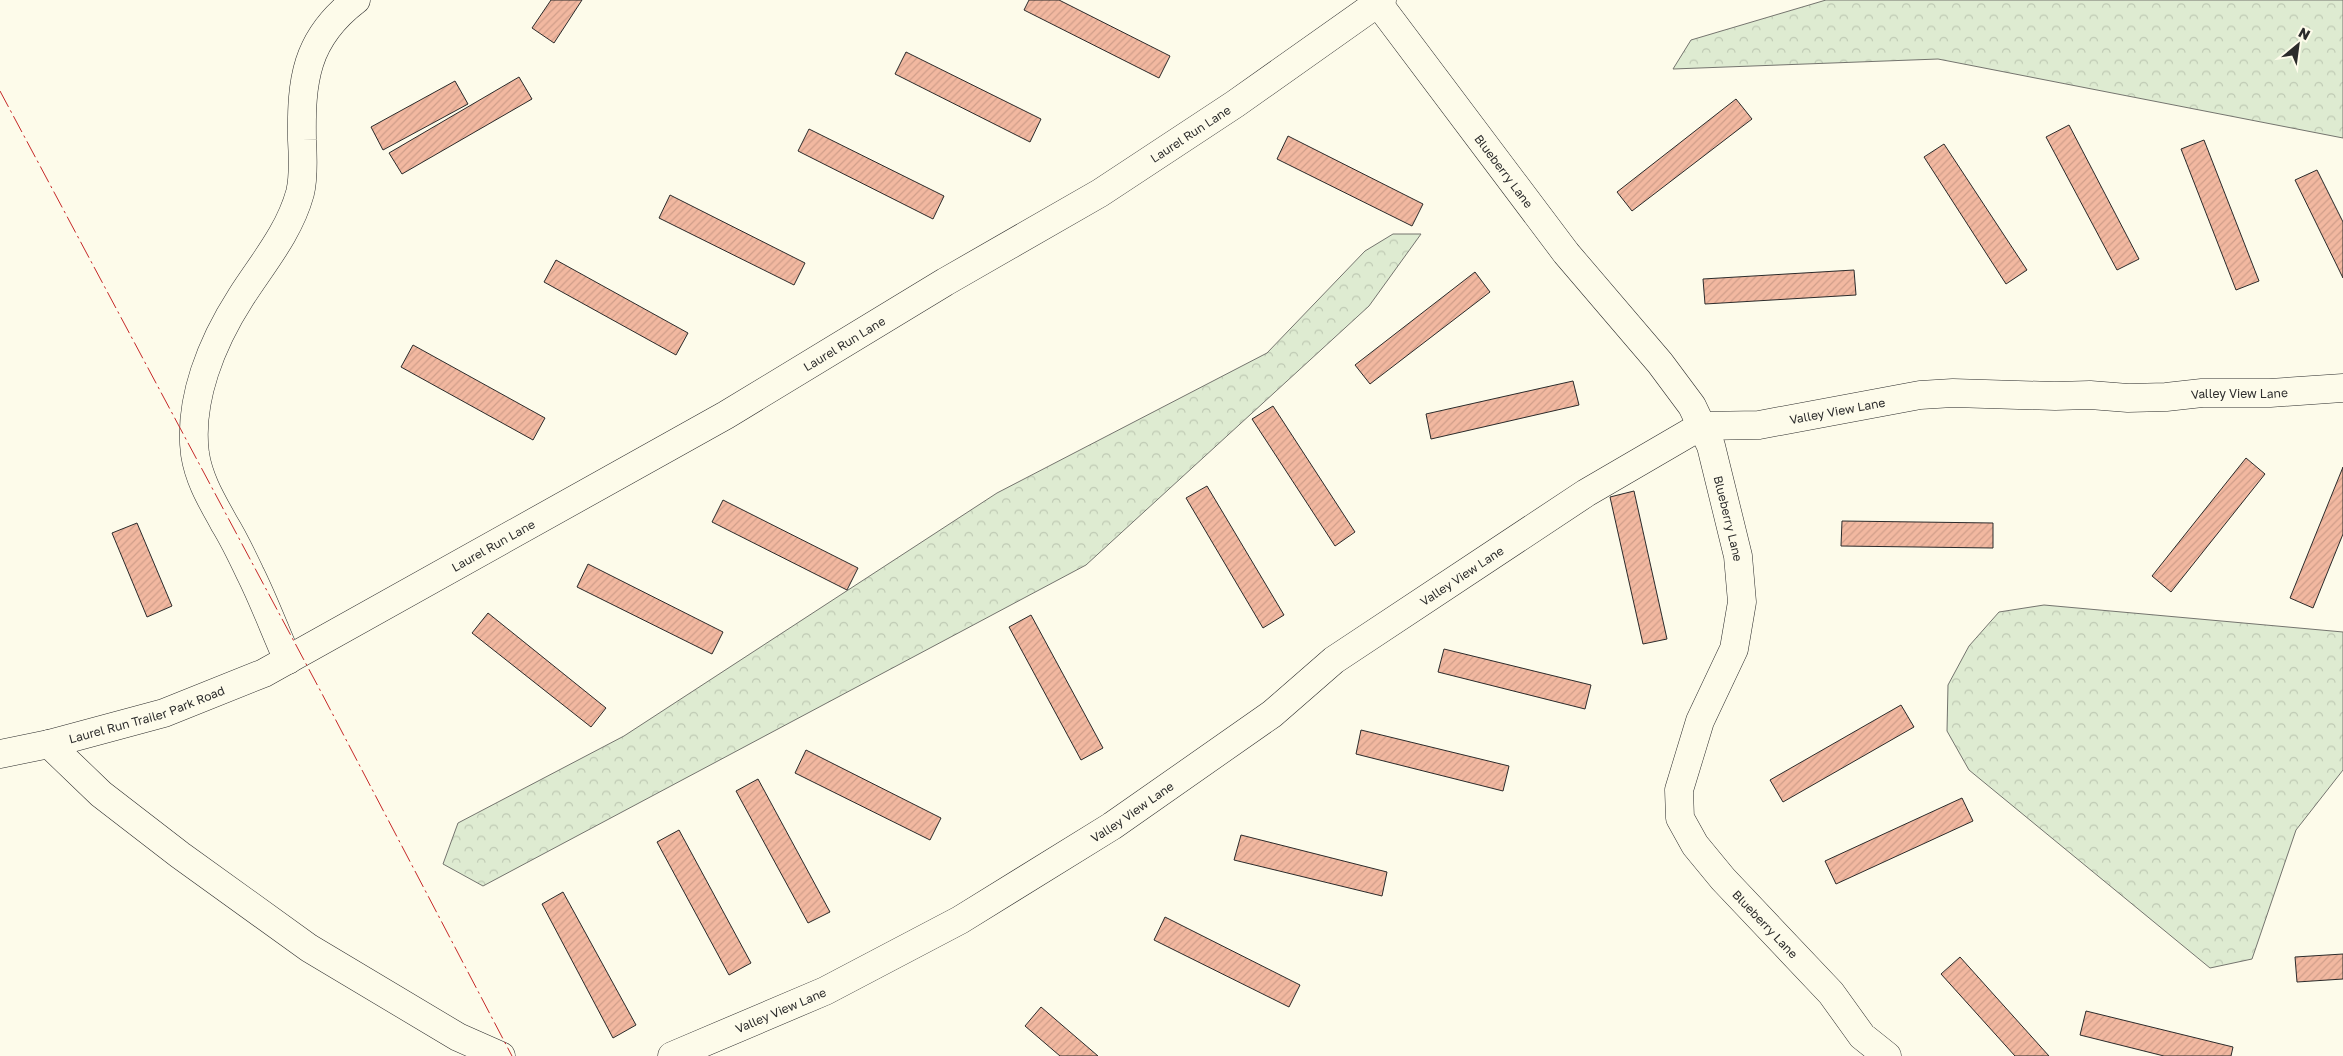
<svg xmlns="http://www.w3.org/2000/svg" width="2343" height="1056" font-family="'Golos Text',sans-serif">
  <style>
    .forest { fill: url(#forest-crowns); stroke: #74746e }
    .building { fill: url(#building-hatch); stroke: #2b2b2b }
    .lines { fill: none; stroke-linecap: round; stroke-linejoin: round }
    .minor-casing { stroke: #2b2b2b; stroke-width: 29 }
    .minor { stroke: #fdfbea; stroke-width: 28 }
    .power { stroke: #c62828; stroke-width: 1; stroke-dasharray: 18 4 2.5 4; stroke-linecap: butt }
    .labels { text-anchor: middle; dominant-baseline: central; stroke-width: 4; stroke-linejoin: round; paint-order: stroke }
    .street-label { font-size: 12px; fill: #2b2b2b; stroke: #fdfbea }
  </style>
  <defs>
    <pattern id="forest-crowns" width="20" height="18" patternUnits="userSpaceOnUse" patternTransform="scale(1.25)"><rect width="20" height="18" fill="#deebd1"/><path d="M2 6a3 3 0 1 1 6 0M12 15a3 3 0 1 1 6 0" fill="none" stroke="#bfcab4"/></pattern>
    <pattern id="building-hatch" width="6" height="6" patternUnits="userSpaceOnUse" patternTransform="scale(1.25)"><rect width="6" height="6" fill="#f2b8a0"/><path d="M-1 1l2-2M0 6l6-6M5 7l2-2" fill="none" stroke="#d09e8a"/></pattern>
  </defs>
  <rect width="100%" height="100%" fill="#fdfbea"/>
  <g class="forest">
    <path d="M 1826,0 L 2343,0 L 2343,138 L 1938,59 L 1673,69 L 1691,40 Z"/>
    <path d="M 1393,234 L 1421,234 L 1369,306 L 1086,565 L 483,886 L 443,864 L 458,823 L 624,736 L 997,493 L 1267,353 L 1365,251 Z"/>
    <path d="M 2044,605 L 2343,632 L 2343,770 L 2296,830 L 2252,959 L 2210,968 L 1969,770 L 1947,731 L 1948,685 L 1969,646 L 1999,612 Z"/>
  </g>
  <g class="building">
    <path d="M 551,0 L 582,0 L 554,43 L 532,28 Z"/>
    <path d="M 1029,0 L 1059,0 L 1170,56 L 1159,78 L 1024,10 Z"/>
    <path d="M 906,52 L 1041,119 L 1030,142 L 895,74 Z"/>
    <path d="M 519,77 L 532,99 L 402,174 L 389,153 Z"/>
    <path d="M 455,81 L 468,104 L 383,150 L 371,127 Z"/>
    <path d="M 1736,99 L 1752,119 L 1632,211 L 1617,192 Z"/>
    <path d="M 2069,125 L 2139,259 L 2117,270 L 2046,137 Z"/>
    <path d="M 809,129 L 944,196 L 933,219 L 798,151 Z"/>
    <path d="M 1288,136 L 1423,204 L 1412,226 L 1277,159 Z"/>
    <path d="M 2204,140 L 2259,281 L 2236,290 L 2181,149 Z"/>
    <path d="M 1944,144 L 2027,270 L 2006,284 L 1924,157 Z"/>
    <path d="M 2317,170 L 2343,222 L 2343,278 L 2295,180 Z"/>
    <path d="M 670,195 L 805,263 L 794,285 L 659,218 Z"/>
    <path d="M 556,260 L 688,333 L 676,355 L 544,282 Z"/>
    <path d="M 1854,270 L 1856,295 L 1705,304 L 1703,279 Z"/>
    <path d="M 1475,272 L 1490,292 L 1370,384 L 1355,365 Z"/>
    <path d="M 413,345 L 545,418 L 533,440 L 401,367 Z"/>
    <path d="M 1573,381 L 1579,405 L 1431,439 L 1426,414 Z"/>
    <path d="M 1273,406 L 1355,532 L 1335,546 L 1252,419 Z"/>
    <path d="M 2246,458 L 2265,474 L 2171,592 L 2152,576 Z"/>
    <path d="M 2343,467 L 2343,534 L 2313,608 L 2290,598 Z"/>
    <path d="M 1207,486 L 1284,615 L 1263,628 L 1186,498 Z"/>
    <path d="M 1634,491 L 1667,639 L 1643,644 L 1610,497 Z"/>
    <path d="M 723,500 L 858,568 L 847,590 L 712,522 Z"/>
    <path d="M 1842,521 L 1993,523 L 1993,548 L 1841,546 Z"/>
    <path d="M 137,523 L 172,606 L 147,617 L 112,533 Z"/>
    <path d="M 588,564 L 723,632 L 712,654 L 577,587 Z"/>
    <path d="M 488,613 L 606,708 L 591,727 L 472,633 Z"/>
    <path d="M 1031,615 L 1103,748 L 1081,760 L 1009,627 Z"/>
    <path d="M 1444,649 L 1591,685 L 1585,709 L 1438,672 Z"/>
    <path d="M 1901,705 L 1914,727 L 1783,802 L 1770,780 Z"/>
    <path d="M 1361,730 L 1509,766 L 1503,791 L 1356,754 Z"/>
    <path d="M 806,750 L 941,818 L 930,840 L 795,773 Z"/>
    <path d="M 758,779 L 830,912 L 808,923 L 736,791 Z"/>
    <path d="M 1962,798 L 1973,821 L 1836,884 L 1825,861 Z"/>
    <path d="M 679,830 L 751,963 L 729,975 L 657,842 Z"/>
    <path d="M 1241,835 L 1387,872 L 1382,896 L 1234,860 Z"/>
    <path d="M 563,892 L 636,1025 L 613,1038 L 542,904 Z"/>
    <path d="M 1165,917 L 1300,985 L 1289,1007 L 1154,940 Z"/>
    <path d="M 2343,954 L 2343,979 L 2297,982 L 2295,957 Z"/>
    <path d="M 1960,957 L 2049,1056 L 2015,1056 L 1941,974 Z"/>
    <path d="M 1041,1007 L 1098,1056 L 1060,1056 L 1025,1026 Z"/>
    <path d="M 2086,1011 L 2233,1047 L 2231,1056 L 2164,1056 L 2080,1035 Z"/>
  </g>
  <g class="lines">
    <g class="minor-casing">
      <g id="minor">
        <path id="s1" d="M 1378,3 L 1566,253 L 1660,363 L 1692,406 L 1711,446 L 1738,556 L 1742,602 L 1734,649 L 1700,721 L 1679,790 L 1680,818 L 1695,845 L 1723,879 L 1831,993 L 1862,1036 L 1887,1056"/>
        <path d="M 288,660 C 275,631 264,601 250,573 C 242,556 234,539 224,523 C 212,501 199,480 195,454 C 188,400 212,342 241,297 C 262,264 289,233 300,193 C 304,177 303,157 302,140 C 301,81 305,39 356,0"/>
        <path d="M 49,744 L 101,794 L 180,855 L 309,948 L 458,1037 L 501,1056"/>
        <path id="s2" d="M 0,754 L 49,744 L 164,713 L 264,673 L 726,415 L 945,282 L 1100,193 L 1235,104 L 1382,0"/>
        <path id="s3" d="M 672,1056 L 825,991 L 960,920 L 1112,826 L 1272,714 L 1334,660 L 1586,493 L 1701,426 L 1759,425 L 1920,395 L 1953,393 L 2055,396 L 2090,395 L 2128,398 L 2166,397 L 2202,393 L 2270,393 L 2343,388"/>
      </g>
    </g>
    <use href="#minor" class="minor"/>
    <path class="power" d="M 0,91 L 320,690 L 512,1056"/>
  </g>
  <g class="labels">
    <g class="street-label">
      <text stroke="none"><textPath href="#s2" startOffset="1349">Laurel Run Lane</textPath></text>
      <text stroke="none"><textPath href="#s1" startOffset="210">Blueberry Lane</textPath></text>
      <text stroke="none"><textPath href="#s2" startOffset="944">Laurel Run Lane</textPath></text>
      <text stroke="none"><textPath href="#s3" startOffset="1752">Valley View Lane</textPath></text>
      <text stroke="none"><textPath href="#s3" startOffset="1348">Valley View Lane</textPath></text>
      <text stroke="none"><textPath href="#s1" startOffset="630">Blueberry Lane</textPath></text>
      <text stroke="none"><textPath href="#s2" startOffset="539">Laurel Run Lane</textPath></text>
      <text stroke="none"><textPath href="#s3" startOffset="928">Valley View Lane</textPath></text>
      <text stroke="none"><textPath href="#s2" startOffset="152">Laurel Run Trailer Park Road</textPath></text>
      <text stroke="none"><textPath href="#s3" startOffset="522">Valley View Lane</textPath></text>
      <text stroke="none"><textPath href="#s1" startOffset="1079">Blueberry Lane</textPath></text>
      <text stroke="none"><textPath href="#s3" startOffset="118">Valley View Lane</textPath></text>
    </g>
  </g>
  <g transform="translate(2298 45) rotate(29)" stroke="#fdfbea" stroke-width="4" paint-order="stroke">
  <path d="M0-4L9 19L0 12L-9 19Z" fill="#2b2b2b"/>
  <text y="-8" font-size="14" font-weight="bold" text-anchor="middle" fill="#2b2b2b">N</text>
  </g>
</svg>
